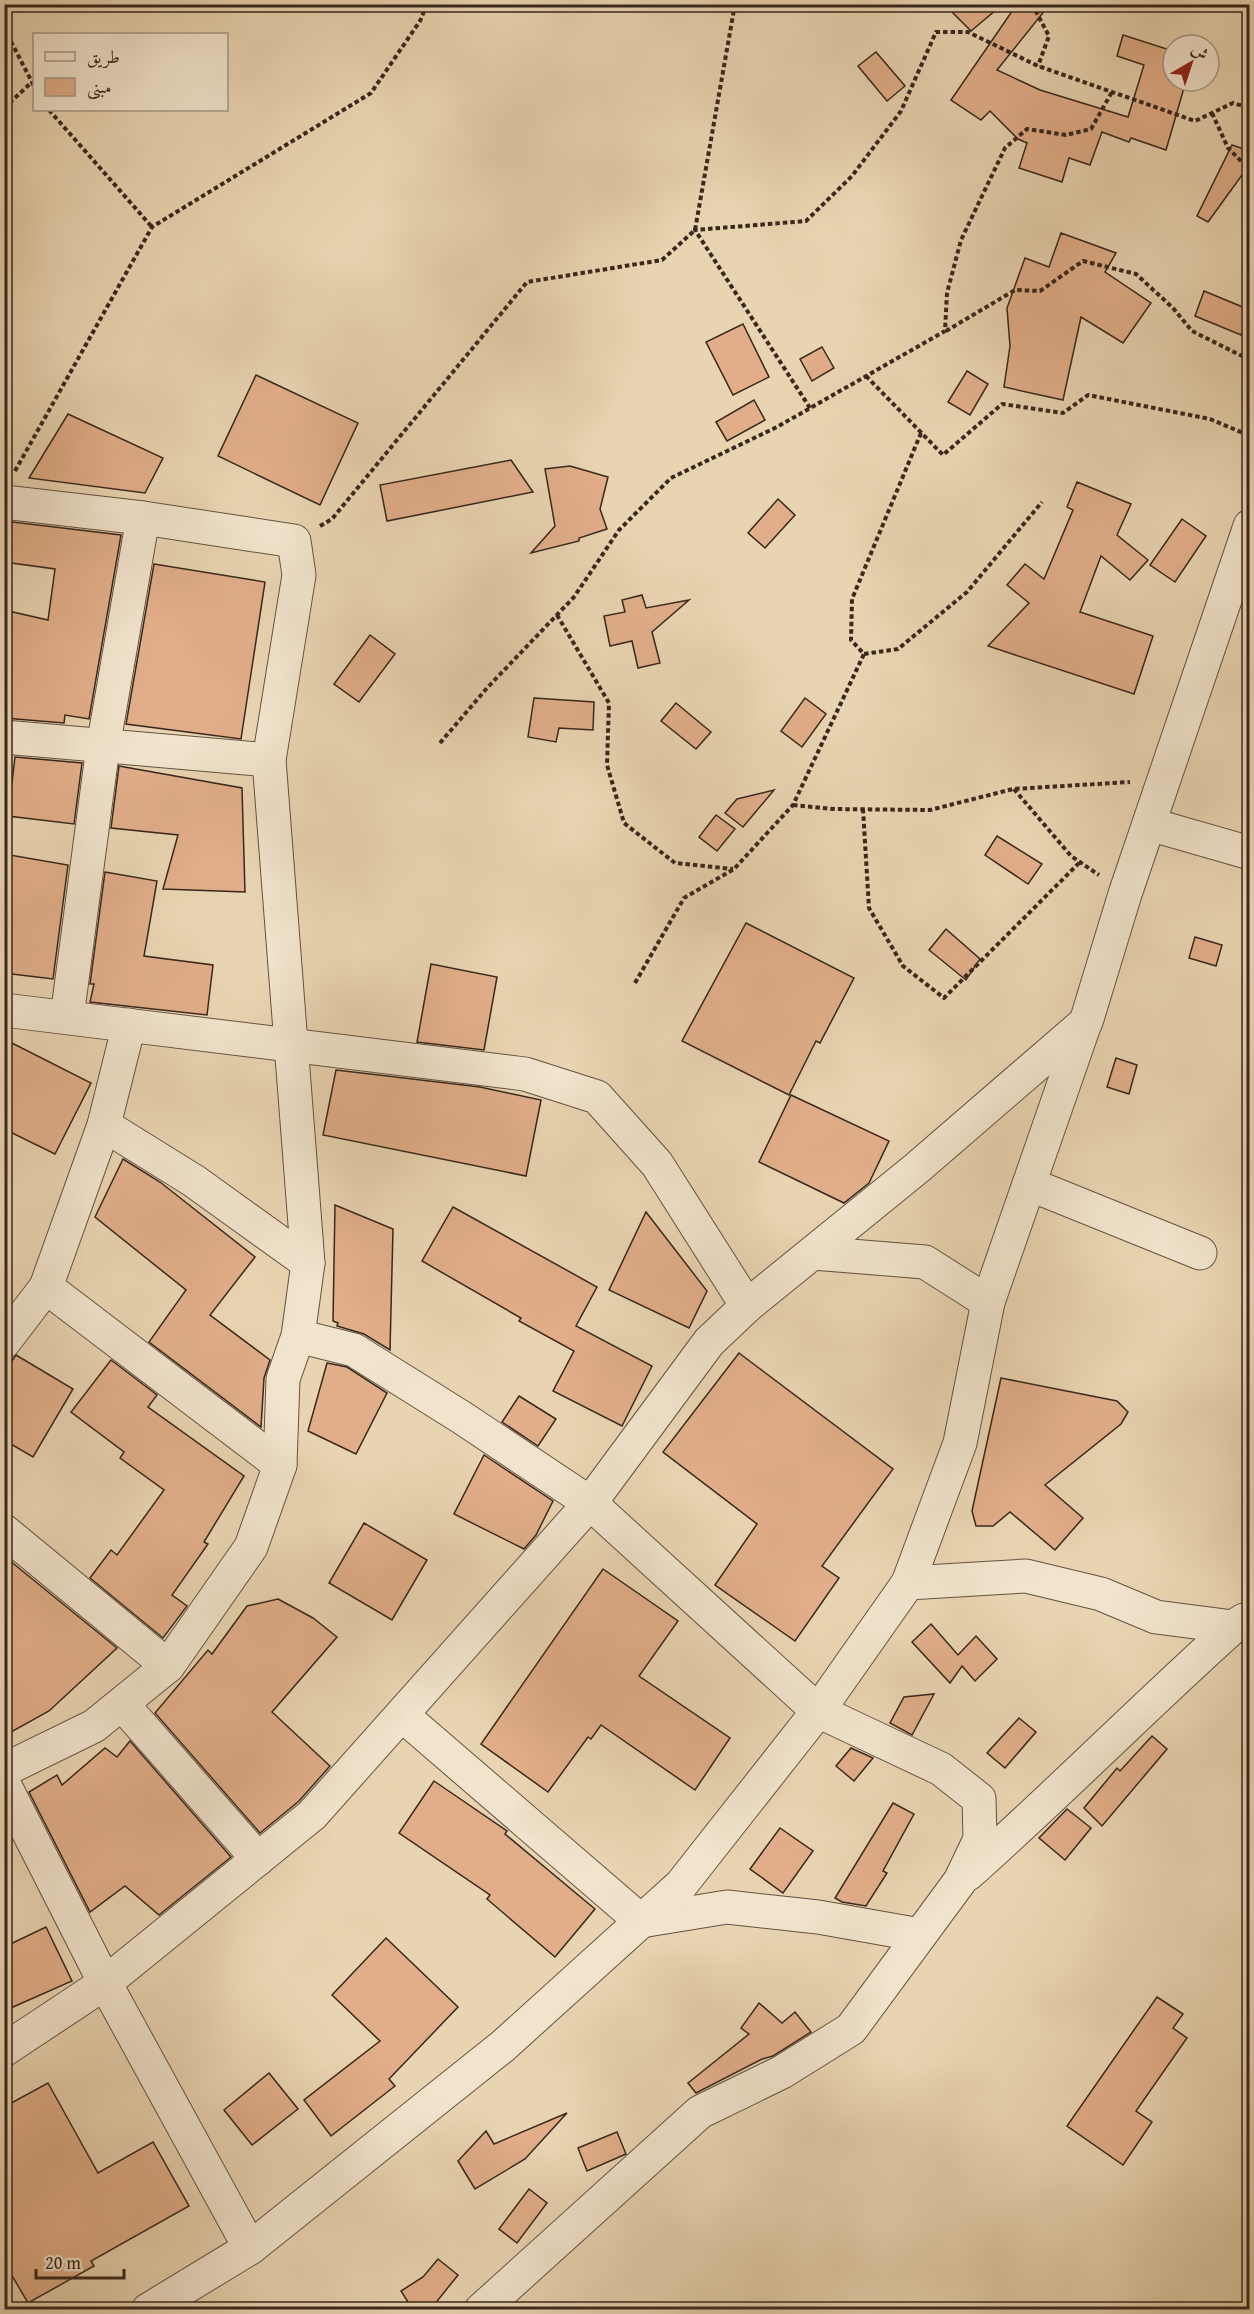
<svg xmlns="http://www.w3.org/2000/svg" width="1254" height="2314" font-family="'Gentium Book Plus',Amiri,serif">
  <style>
    .building { fill: #e1ae89; stroke: #38271d; stroke-width: 1.5 }
    .lines { fill: none; stroke-linecap: round; stroke-linejoin: round }
    .minor-casing { stroke: #645242; stroke-width: 35 }
    .path { stroke: #38271d; stroke-width: 4; stroke-dasharray: 4.5 3; stroke-linecap: butt }
    .minor { stroke: #f1e3cc; stroke-width: 33 }
  </style>
  <rect width="100%" height="100%" fill="#e9d4b1"/>
  <filter id="stains"><feTurbulence type="fractalNoise" baseFrequency=".00333" numOctaves="4"/><feColorMatrix values="0 0 0 0 .2 0 0 0 0 .09 0 0 0 0 .02 0 0 0 .5 -.17"/></filter>
  <radialGradient id="worn" r=".72"><stop offset=".6" stop-color="#630" stop-opacity="0"/><stop offset="1" stop-color="#630" stop-opacity=".3"/></radialGradient>
  <g class="building">
    <path d="M 944,4 L 1003,4 L 971,31 Z"/>
    <path d="M 1017,4 L 1050,4 L 997,70 L 1040,90 L 1128,117 L 1144,65 L 1117,56 L 1123,35 L 1173,51 L 1173,81 L 1186,81 L 1166,150 L 1131,138 L 1129,142 L 1102,132 L 1090,165 L 1069,158 L 1062,182 L 1019,168 L 1027,143 L 1018,139 L 990,111 L 981,120 L 951,100 Z"/>
    <path d="M 876,52 L 905,86 L 887,101 L 858,66 Z"/>
    <path d="M 1232,145 L 1250,151 L 1250,164 L 1208,222 L 1197,216 Z"/>
    <path d="M 1061,233 L 1116,253 L 1105,272 L 1151,303 L 1123,343 L 1081,317 L 1063,400 L 1004,387 L 1010,346 L 1007,308 L 1025,258 L 1049,267 Z"/>
    <path d="M 1204,291 L 1250,310 L 1241,335 L 1195,316 Z"/>
    <path d="M 743,324 L 769,377 L 733,395 L 706,342 Z"/>
    <path d="M 822,347 L 834,368 L 812,381 L 800,359 Z"/>
    <path d="M 967,371 L 988,384 L 970,415 L 948,402 Z"/>
    <path d="M 256,375 L 358,423 L 320,505 L 218,456 Z"/>
    <path d="M 754,400 L 765,420 L 727,441 L 716,422 Z"/>
    <path d="M 68,414 L 163,458 L 145,493 L 29,478 Z"/>
    <path d="M 511,460 L 533,492 L 387,521 L 380,485 Z"/>
    <path d="M 570,466 L 608,477 L 600,509 L 607,529 L 579,538 L 579,541 L 531,553 L 555,526 L 545,469 Z"/>
    <path d="M 1077,482 L 1131,504 L 1117,535 L 1148,560 L 1130,580 L 1101,556 L 1080,612 L 1153,636 L 1134,694 L 988,646 L 1029,603 L 1007,585 L 1025,564 L 1044,579 L 1073,510 L 1067,507 Z"/>
    <path d="M 778,499 L 795,515 L 765,548 L 748,533 Z"/>
    <path d="M 1182,519 L 1206,536 L 1175,582 L 1150,565 Z"/>
    <path d="M 4,521 L 121,535 L 89,719 L 65,715 L 64,723 L 4,718 L 4,610 L 48,620 L 55,569 L 4,562 Z"/>
    <path d="M 154,564 L 265,582 L 241,739 L 126,724 Z"/>
    <path d="M 642,595 L 646,608 L 689,600 L 652,632 L 660,663 L 638,668 L 632,641 L 610,646 L 604,616 L 625,612 L 622,600 Z"/>
    <path d="M 370,635 L 395,654 L 359,702 L 334,684 Z"/>
    <path d="M 534,698 L 594,702 L 593,730 L 559,728 L 556,742 L 528,737 Z"/>
    <path d="M 805,698 L 826,714 L 802,747 L 781,731 Z"/>
    <path d="M 676,703 L 711,732 L 696,749 L 661,721 Z"/>
    <path d="M 15,757 L 82,763 L 74,824 L 8,816 Z"/>
    <path d="M 119,766 L 242,788 L 245,892 L 163,889 L 178,835 L 111,828 Z"/>
    <path d="M 774,790 L 743,827 L 725,813 L 737,799 Z"/>
    <path d="M 716,815 L 735,829 L 717,851 L 699,837 Z"/>
    <path d="M 997,836 L 1042,864 L 1028,884 L 985,855 Z"/>
    <path d="M 4,854 L 68,865 L 53,979 L 4,973 Z"/>
    <path d="M 105,872 L 157,881 L 144,956 L 213,965 L 207,1015 L 90,1002 L 94,984 L 90,984 Z"/>
    <path d="M 746,923 L 854,978 L 820,1043 L 816,1041 L 789,1095 L 682,1041 Z"/>
    <path d="M 946,929 L 980,959 L 966,980 L 929,950 Z"/>
    <path d="M 1195,937 L 1222,945 L 1216,966 L 1189,958 Z"/>
    <path d="M 431,964 L 497,977 L 484,1050 L 417,1042 Z"/>
    <path d="M 4,1039 L 91,1083 L 55,1154 L 4,1129 Z"/>
    <path d="M 1116,1058 L 1137,1065 L 1129,1094 L 1107,1087 Z"/>
    <path d="M 336,1070 L 480,1087 L 541,1100 L 526,1176 L 323,1135 Z"/>
    <path d="M 791,1095 L 889,1141 L 869,1183 L 844,1203 L 759,1162 Z"/>
    <path d="M 123,1159 L 160,1182 L 255,1257 L 210,1315 L 270,1360 L 264,1378 L 261,1427 L 149,1342 L 186,1290 L 95,1217 Z"/>
    <path d="M 335,1205 L 393,1229 L 390,1350 L 364,1334 L 337,1326 L 338,1323 L 333,1321 Z"/>
    <path d="M 453,1207 L 597,1287 L 576,1326 L 652,1366 L 622,1426 L 553,1391 L 574,1351 L 519,1321 L 521,1318 L 422,1261 Z"/>
    <path d="M 646,1212 L 707,1291 L 689,1328 L 609,1290 Z"/>
    <path d="M 739,1353 L 893,1469 L 822,1566 L 839,1578 L 795,1641 L 715,1585 L 757,1524 L 663,1452 Z"/>
    <path d="M 16,1355 L 73,1389 L 33,1457 L 4,1440 L 4,1373 Z"/>
    <path d="M 111,1360 L 157,1395 L 148,1407 L 244,1476 L 204,1542 L 208,1544 L 172,1595 L 187,1606 L 163,1638 L 90,1578 L 111,1550 L 117,1555 L 164,1490 L 120,1458 L 124,1452 L 71,1412 Z"/>
    <path d="M 327,1363 L 347,1367 L 387,1393 L 356,1454 L 308,1431 Z"/>
    <path d="M 1001,1378 L 1117,1401 L 1128,1412 L 1121,1424 L 1045,1485 L 1083,1518 L 1055,1550 L 1010,1512 L 993,1526 L 976,1526 L 972,1511 Z"/>
    <path d="M 519,1396 L 556,1419 L 538,1446 L 502,1422 Z"/>
    <path d="M 484,1455 L 553,1501 L 536,1535 L 524,1549 L 454,1514 Z"/>
    <path d="M 364,1523 L 427,1560 L 392,1620 L 329,1583 Z"/>
    <path d="M 4,1556 L 117,1648 L 49,1711 L 4,1736 Z"/>
    <path d="M 603,1569 L 678,1621 L 639,1676 L 730,1738 L 695,1790 L 601,1725 L 591,1739 L 588,1737 L 548,1792 L 481,1744 Z"/>
    <path d="M 278,1599 L 313,1618 L 337,1637 L 272,1712 L 330,1766 L 299,1801 L 260,1833 L 155,1713 L 208,1650 L 212,1654 L 247,1606 Z"/>
    <path d="M 931,1624 L 958,1655 L 976,1636 L 997,1659 L 975,1681 L 962,1666 L 950,1683 L 912,1642 Z"/>
    <path d="M 934,1694 L 912,1735 L 890,1723 L 904,1697 Z"/>
    <path d="M 1019,1718 L 1036,1732 L 1005,1768 L 987,1753 Z"/>
    <path d="M 1152,1736 L 1167,1749 L 1102,1826 L 1084,1808 L 1117,1768 L 1120,1771 Z"/>
    <path d="M 130,1741 L 231,1857 L 159,1915 L 125,1886 L 90,1912 L 29,1792 L 57,1775 L 62,1785 L 105,1748 L 117,1757 Z"/>
    <path d="M 851,1748 L 873,1758 L 854,1781 L 836,1766 Z"/>
    <path d="M 434,1781 L 507,1831 L 505,1834 L 595,1909 L 555,1957 L 487,1899 L 490,1895 L 399,1833 Z"/>
    <path d="M 893,1803 L 914,1814 L 883,1871 L 887,1873 L 866,1906 L 842,1902 L 835,1898 Z"/>
    <path d="M 1067,1809 L 1091,1828 L 1065,1860 L 1039,1838 Z"/>
    <path d="M 780,1828 L 813,1851 L 783,1893 L 750,1869 Z"/>
    <path d="M 46,1927 L 72,1981 L 4,2011 L 4,1947 Z"/>
    <path d="M 386,1938 L 458,2007 L 389,2079 L 395,2086 L 331,2136 L 304,2100 L 380,2041 L 332,1995 Z"/>
    <path d="M 1157,1997 L 1183,2014 L 1173,2028 L 1187,2038 L 1136,2111 L 1152,2122 L 1123,2165 L 1067,2126 Z"/>
    <path d="M 759,2003 L 782,2023 L 795,2012 L 811,2032 L 773,2056 L 762,2059 L 696,2093 L 688,2083 L 749,2034 L 741,2028 Z"/>
    <path d="M 269,2073 L 298,2109 L 252,2145 L 224,2110 Z"/>
    <path d="M 48,2083 L 98,2173 L 153,2142 L 189,2206 L 91,2261 L 94,2266 L 28,2303 L 4,2262 L 4,2107 Z"/>
    <path d="M 567,2113 L 525,2159 L 475,2189 L 458,2161 L 486,2131 L 494,2144 Z"/>
    <path d="M 617,2132 L 626,2154 L 587,2171 L 578,2148 Z"/>
    <path d="M 529,2189 L 547,2203 L 517,2243 L 499,2229 Z"/>
    <path d="M 438,2259 L 458,2275 L 430,2310 L 413,2310 L 401,2291 L 423,2277 Z"/>
  </g>
  <g class="lines">
    <g class="minor-casing">
      <g id="minor">
        <path d="M 4,502 L 143,518 L 294,541 L 299,575 L 269,760 L 308,1263 L 298,1336 L 283,1379 L 280,1465 L 251,1547 L 168,1666 L 94,1726 L 4,1770"/>
        <path d="M 4,737 L 269,760"/>
        <path d="M 1149,824 L 1250,853"/>
        <path d="M 4,1010 L 525,1074 L 597,1097 L 657,1164 L 747,1306"/>
        <path d="M 67,1017 L 103,747 L 143,518"/>
        <path d="M 104,1125 L 194,1181 L 308,1263"/>
        <path d="M 1029,1184 L 1200,1253"/>
        <path d="M 46,1287 L 280,1465"/>
        <path d="M 988,1302 L 1085,1023"/>
        <path d="M 298,1336 L 354,1350 L 461,1417 L 590,1503 L 818,1711 L 941,1769 L 979,1799 L 980,1839 L 960,1881 L 851,2029 L 782,2072 L 700,2112 L 481,2310"/>
        <path d="M 4,1342 L 46,1287 L 104,1125 L 129,1025"/>
        <path d="M 4,1531 L 168,1666"/>
        <path d="M 908,1583 L 1026,1576 L 1101,1594 L 1156,1617 L 1233,1627 L 1244,1620"/>
        <path d="M 123,1705 L 258,1859"/>
        <path d="M 402,1715 L 641,1921 L 727,1907 L 818,1917 L 920,1935"/>
        <path d="M 4,1784 L 105,1983 L 250,2248"/>
        <path d="M 968,1874 C 1058,1794 1143,1708 1233,1627"/>
        <path d="M 4,2050 L 105,1983 L 312,1815 L 590,1503 L 709,1342 L 747,1306 L 917,1168 L 1086,1022 L 1125,894 L 1250,526"/>
        <path d="M 148,2310 L 250,2248 L 503,2046 L 681,1885 L 818,1711 L 908,1583 L 960,1443 L 988,1302 L 925,1262 L 813,1253"/>
      </g>
    </g>
    <g class="path">
      <path d="M 1032,4 L 1049,36 L 1038,66"/>
      <path d="M 4,28 L 34,86"/>
      <path d="M 4,108 L 32,82"/>
      <path d="M 49,110 L 152,227"/>
      <path d="M 1212,113 L 1228,148 L 1250,170"/>
      <path d="M 946,331 L 1015,290 L 1040,291 L 1083,261 L 1136,274 L 1173,308 L 1192,331 L 1250,360"/>
      <path d="M 866,376 L 943,455 L 1002,404 L 1063,413 L 1088,395 L 1210,419 L 1250,436"/>
      <path d="M 810,408 L 695,230 L 806,221 L 852,176 L 901,111 L 936,32 L 968,32 L 1038,66 L 1195,121 L 1233,103 L 1250,108"/>
      <path d="M 921,433 L 852,599 L 851,640 L 864,654 L 898,649 L 967,592 L 1042,502"/>
      <path d="M 15,471 L 152,227 L 371,93 L 420,21 L 427,4"/>
      <path d="M 320,526 L 332,519 L 527,282 L 662,260 L 695,230 L 735,4"/>
      <path d="M 557,615 L 609,703 L 607,765 L 624,823 L 675,863 L 733,869"/>
      <path d="M 440,743 L 487,688 L 574,597 L 619,530 L 671,478 L 777,427 L 945,331 L 947,293 L 961,240 L 1005,148 L 1027,129 L 1066,135 L 1091,129 L 1112,92"/>
      <path d="M 1014,789 L 1071,856 L 1099,875"/>
      <path d="M 793,805 L 833,809 L 930,810 L 1013,789 L 1130,782"/>
      <path d="M 863,809 L 869,908 L 903,966 L 944,998 L 1080,862"/>
      <path d="M 635,983 L 684,898 L 734,869 L 793,805 L 864,654"/>
    </g>
    <use href="#minor" class="minor"/>
  </g>
  <rect width="1254" height="2314" fill="none" stroke="#e9d4b1" stroke-width="24"/>
  <rect x="6" y="6" width="1242" height="2302" fill="none" stroke="#38271d" stroke-width="3"/>
  <rect x="12" y="12" width="1230" height="2290" fill="none" stroke="#38271d" stroke-width="1.5"/>
  <rect x="33" y="33" width="195" height="78" fill="#f1e3cc" stroke="#a79886" stroke-width="1.5"/>
  <rect x="45" y="52" width="30" height="9" fill="#f1e3cc" stroke="#a79886" stroke-width="1.5"/>
  <text x="87" y="63" font-size="18" fill="#38271d">طريق</text>
  <rect x="45" y="78" width="30" height="18" fill="#e1ae89" stroke="#a79886" stroke-width="1.5"/>
  <text x="87" y="93" font-size="18" fill="#38271d">مبنى</text>
  <g transform="translate(1191 63) rotate(39)"><circle r="28" fill="#f1e3cc" stroke="#a79886" stroke-width="1.5"/>
  <path d="M0-4.5L10 22L0 15L-10 22Z" fill="#8f2418"/>
  <text y="-9" font-size="16" font-weight="bold" text-anchor="middle" fill="#38271d">ش</text>
  </g>
  <path d="M36 2269v9h88v-9" fill="none" stroke="#38271d" stroke-width="3"/>
  <text x="45" y="2269" font-size="18" fill="#38271d" stroke="#f1e3cc" stroke-width="4.5" paint-order="stroke">20 m</text>
  <rect width="100%" height="100%" filter="url(#stains)"/>
  <rect width="100%" height="100%" fill="url(#worn)"/>
</svg>
